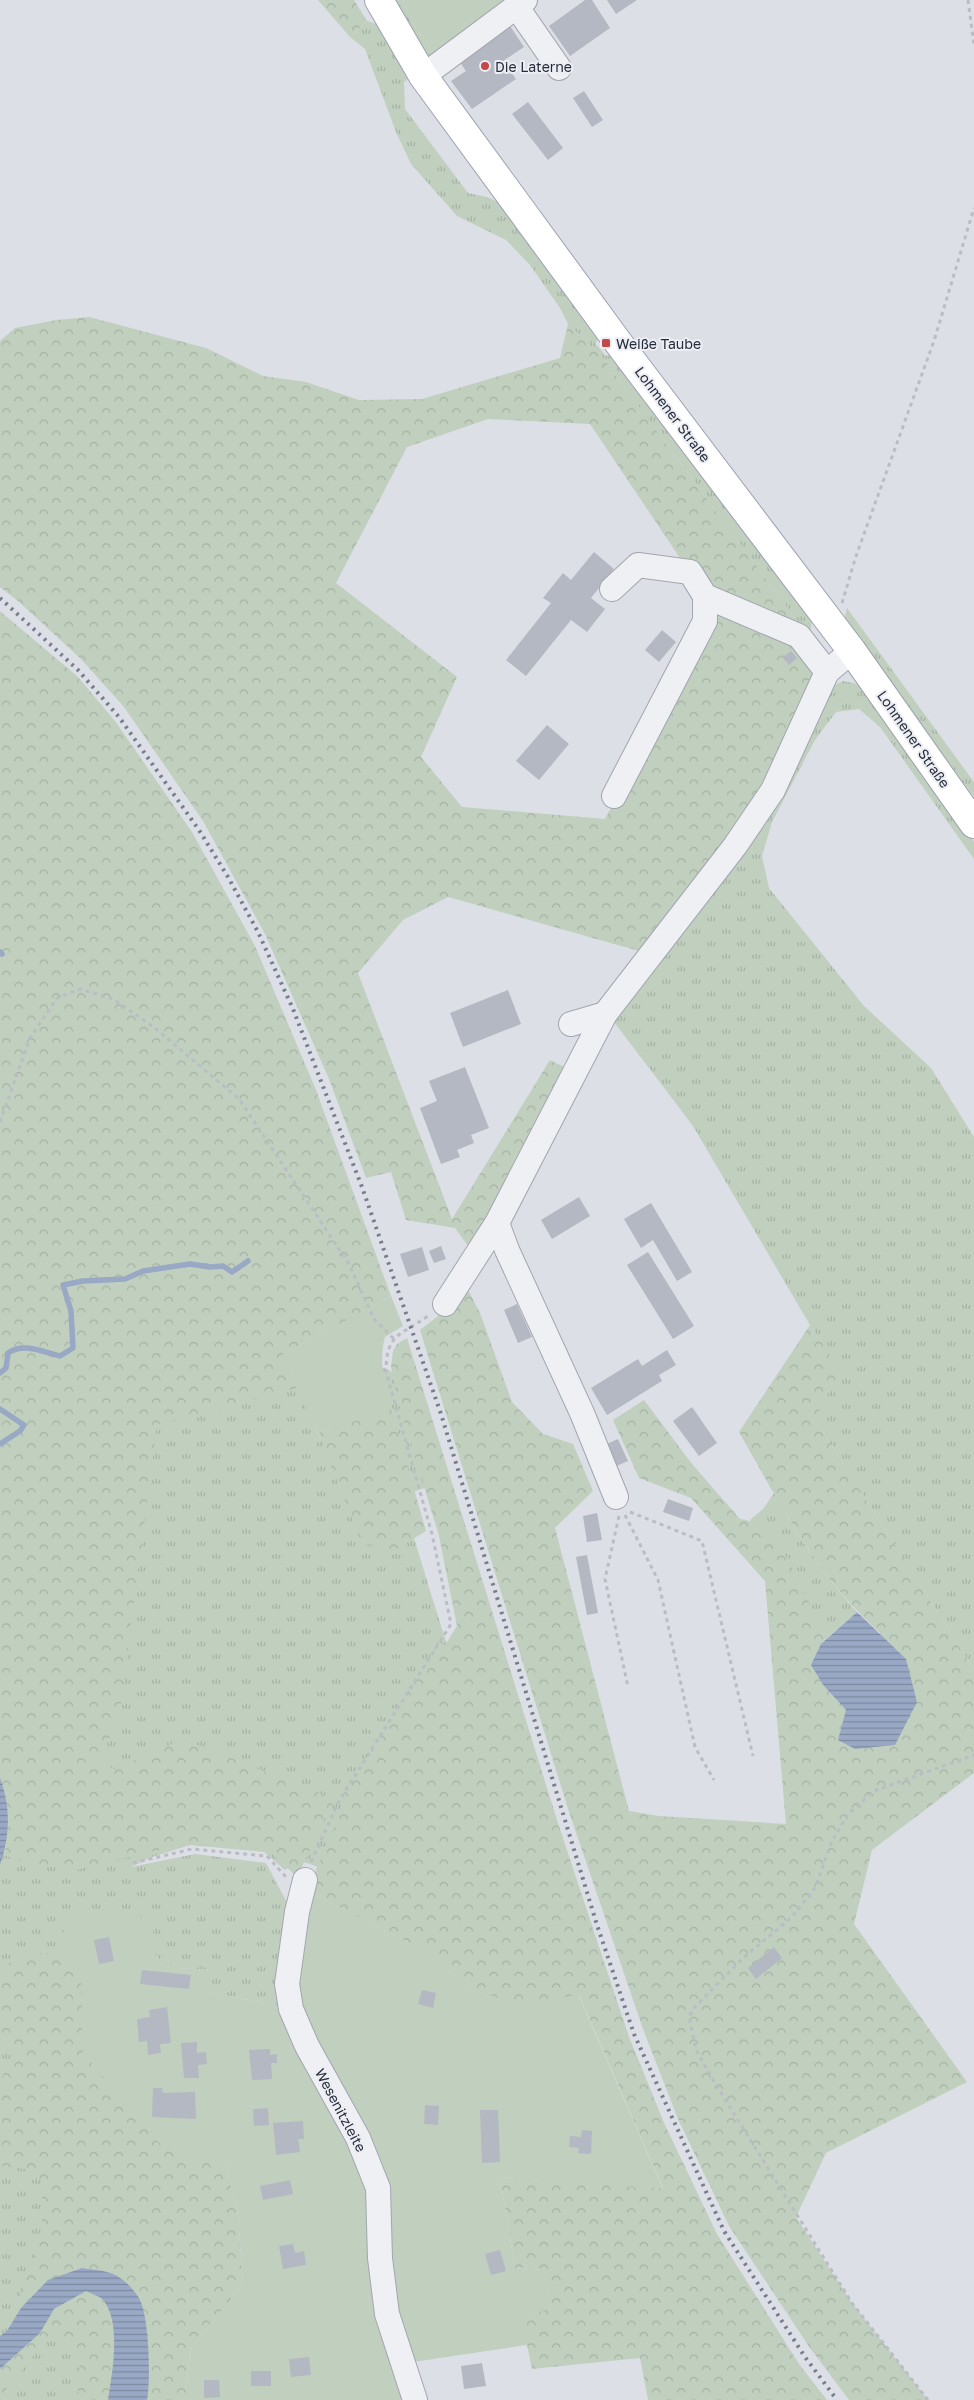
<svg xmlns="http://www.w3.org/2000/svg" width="974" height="2400" font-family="'Golos Text',sans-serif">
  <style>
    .grass { fill: url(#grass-tufts) }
    .forest { fill: url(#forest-crowns) }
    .garden { fill: #c0cfbe }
    .water { fill: url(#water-rules) }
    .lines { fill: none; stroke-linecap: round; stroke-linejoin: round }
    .stream { stroke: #99a8c4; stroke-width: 5.5 }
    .building { fill: #b4b8c2 }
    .minor-casing { stroke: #a3a6af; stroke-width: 26 }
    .major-casing { stroke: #9da2b1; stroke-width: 30 }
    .path { stroke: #bbbdc4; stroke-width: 3; stroke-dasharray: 4 4; stroke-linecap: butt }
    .minor { stroke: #eff0f4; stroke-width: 24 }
    .major { stroke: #fff; stroke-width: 28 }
    .rail { stroke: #777d8e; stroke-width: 4; stroke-dasharray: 2.5 5; stroke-linecap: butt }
    .poi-dot { fill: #c54848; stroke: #eceef4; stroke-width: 2 }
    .labels { text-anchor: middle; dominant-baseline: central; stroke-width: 4; stroke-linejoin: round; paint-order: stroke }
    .poi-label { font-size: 14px; fill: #272c3b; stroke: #eceef4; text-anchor: start }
    .street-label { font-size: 14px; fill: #272c3b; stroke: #eceef4 }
  </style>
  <defs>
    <pattern id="grass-tufts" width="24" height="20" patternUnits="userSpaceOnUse" patternTransform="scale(1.25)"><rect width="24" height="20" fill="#c0cfbe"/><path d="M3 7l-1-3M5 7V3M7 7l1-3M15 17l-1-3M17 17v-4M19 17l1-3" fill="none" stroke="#a5b2a4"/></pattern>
    <pattern id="forest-crowns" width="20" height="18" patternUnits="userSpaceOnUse" patternTransform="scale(1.25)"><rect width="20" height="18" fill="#c0cfbe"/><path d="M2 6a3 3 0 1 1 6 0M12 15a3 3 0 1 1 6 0" fill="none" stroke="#a5b2a4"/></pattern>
    <pattern id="water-rules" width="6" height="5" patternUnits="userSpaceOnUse" patternTransform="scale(1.25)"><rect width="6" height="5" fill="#99a8c4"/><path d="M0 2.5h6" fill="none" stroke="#7d89a0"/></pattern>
  </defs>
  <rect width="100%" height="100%" fill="#dddfe6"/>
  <g class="grass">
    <path d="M 387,0 L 403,0 L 410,19 L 435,55 L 424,59 Z"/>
    <path d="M 367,21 L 379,25 L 410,78 L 404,82 L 405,109 L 468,193 L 487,197 L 502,204 L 600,338 L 595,343 L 606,356 L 612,353 L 812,619 L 811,629 L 803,632 L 788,624 L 794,617 L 603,358 L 568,324 L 560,308 L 530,265 L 506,240 L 457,216 L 411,164 L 396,132 L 365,49 L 350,37 Z"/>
    <path d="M 847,608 L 974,782 L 974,797 L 844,621 Z"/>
    <path d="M 843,681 L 854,683 L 867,690 L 974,842 L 974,859 L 880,727 L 859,709 L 836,712 L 815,740 L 772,822 L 762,856 L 769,888 L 864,1006 L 931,1068 L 974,1137 L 974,1670 L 815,1419 L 839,1370 L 810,1325 L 693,1126 L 611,1018 L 833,686 Z"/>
    <path d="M 0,702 L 358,1279 L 365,1347 L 321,1329 L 282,1348 L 321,1441 L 377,1365 L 397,1374 L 441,1482 L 402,1496 C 449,1663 508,1825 568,1988 L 535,2020 L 417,1952 L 394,1909 L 364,1883 L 298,1860 L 285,1870 L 264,1852 L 190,1845 L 152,1857 L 131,1867 L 195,1854 L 266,1863 L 292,1912 L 285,2007 L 208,1992 L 209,1970 L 163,1967 L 155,1953 L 187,2400 L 0,2400 Z"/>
    <path d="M 774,1493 C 799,1539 823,1573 857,1612 L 825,1640 L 813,1615 L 750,1520 L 763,1509 Z"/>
  </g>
  <g class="forest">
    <path d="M 318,0 L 354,0 L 367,21 L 350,37 Z"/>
    <path d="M 89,317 L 206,348 L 263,376 L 306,382 L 359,400 L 422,399 L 560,358 L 568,324 L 603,358 L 794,617 L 788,624 L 708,587 L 682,561 L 590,424 L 488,419 L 407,447 L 336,583 L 457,677 L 421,757 L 462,807 L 605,819 L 709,626 L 712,607 L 794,641 L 810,661 L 813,675 L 763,792 L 646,953 L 448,897 L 403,920 L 358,973 L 452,1219 L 550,1060 L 568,1069 L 474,1254 L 455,1228 L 406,1220 L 391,1172 L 366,1178 L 329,1079 L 265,934 L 203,821 L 124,707 L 81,659 L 18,601 L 0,587 L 0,341 L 15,328 L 56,320 Z"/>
    <path d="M 0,611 L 77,676 L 115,721 L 192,832 L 255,946 L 316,1090 L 391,1296 L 282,1355 L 297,1388 L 157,1425 L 119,1717 L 99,1761 L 114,1769 L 183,1739 L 334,1799 L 297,1877 L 267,1849 L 192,1845 L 159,1850 L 71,1871 L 67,1868 L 40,1866 L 4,1855 C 12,1831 9,1801 0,1778 Z"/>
    <path d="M 464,1282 L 480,1313 L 512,1402 L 543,1434 L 573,1444 L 593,1491 L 555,1528 L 629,1811 L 659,1816 L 786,1824 L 765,1581 L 691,1498 L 639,1478 L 613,1420 L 644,1400 L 692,1464 L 740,1519 C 783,1522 809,1607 825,1640 L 821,1644 L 824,1686 L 846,1710 L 880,1633 C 814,1573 782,1507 739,1432 L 810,1325 L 840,1370 L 815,1419 L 974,1670 L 974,1773 L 872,1850 L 854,1924 L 967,2082 L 826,2153 L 796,2217 L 852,2303 L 928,2400 L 849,2400 L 810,2348 L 729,2226 L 678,2119 L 643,2029 L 569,1812 L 420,1330 L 447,1309 Z"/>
    <path d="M 407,1338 L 557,1820 L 629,2037 L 665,2125 L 717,2234 L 799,2364 L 827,2400 L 648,2400 L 640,2358 L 532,2369 L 527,2345 L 527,2317 L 551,2307 L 544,2270 L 515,2268 L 500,2177 L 663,2188 L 579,1995 L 546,2002 L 504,2000 L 466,1988 L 427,1952 L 309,1892 L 317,1867 L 344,1804 L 339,1801 L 439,1642 L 445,1645 L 457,1626 L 439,1536 L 398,1401 L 391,1367 L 393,1351 L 397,1344 Z"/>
    <path d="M 391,1409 L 426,1531 L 393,1551 L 362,1544 L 318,1433 Z"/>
    <path d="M 24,1953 L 53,1953 L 81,1969 L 83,2053 L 185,2161 L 225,2161 L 238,2215 L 243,2284 L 190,2350 L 185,2400 L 147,2400 L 149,2389 L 140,2301 L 48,2280 L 21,2308 L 21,2284 L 38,2249 L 42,2223 L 42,2183 L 34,2170 L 0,2166 L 0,2083 L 12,2053 L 0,2040 L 0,1975 L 11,1961 Z"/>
    <path d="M 86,2291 C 91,2294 100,2296 103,2300 C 122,2321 112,2374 108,2400 L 77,2400 L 81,2356 L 74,2343 L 51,2334 L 0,2397 L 0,2369 L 40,2333 L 54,2309 Z"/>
  </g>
  <g class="garden">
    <path d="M 403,0 L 512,0 L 435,55 L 410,19 Z"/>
    <path d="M 391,1296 L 403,1326 L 385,1337 C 378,1362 385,1384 391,1409 L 318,1433 L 282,1355 Z"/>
    <path d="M 309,1892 L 427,1952 L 466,1988 L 505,2000 L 546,2002 L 578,1994 L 663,2189 L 500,2177 L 515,2268 L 544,2270 L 551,2307 L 527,2317 L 527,2345 L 407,2363 L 391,2314 L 383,2190 L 298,2011 L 299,1923 Z"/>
    <path d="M 73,1912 L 152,1918 L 155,1953 L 163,1967 L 210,1970 L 208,1992 L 285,2007 L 373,2190 L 412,2400 L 185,2400 L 190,2350 L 243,2284 L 238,2215 L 225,2161 L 185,2161 L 158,2142 L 83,2053 L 81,1969 L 53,1953 Z"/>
  </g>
  <g class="water">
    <path d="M 857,1612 L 906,1659 L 917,1702 L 895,1745 L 855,1749 L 838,1740 L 846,1710 L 824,1686 L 811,1665 L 821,1644 Z"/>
    <path d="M 0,1778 C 11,1808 10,1835 0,1865 Z"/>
    <path d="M 82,2268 C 92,2270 104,2270 113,2274 C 123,2278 135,2290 140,2300 C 149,2319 151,2379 147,2400 L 108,2400 C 112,2374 122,2322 103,2300 C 100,2296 91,2294 86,2291 L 54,2309 L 40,2333 L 0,2369 L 0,2336 L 7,2331 L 21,2308 L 48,2280 Z"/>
  </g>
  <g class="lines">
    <g class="stream">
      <path d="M 0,952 L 2,954"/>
      <path d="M 0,1373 L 6,1368 L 8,1353 C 24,1342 42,1352 60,1356 L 73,1348 L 71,1311 L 63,1285 L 83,1281 L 125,1279 L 143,1271 L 190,1264 L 210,1267 L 223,1266 L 232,1272 L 248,1261"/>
      <path d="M 0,1409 L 24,1425 L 20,1431 L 0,1444"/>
    </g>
  </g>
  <g class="building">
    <path d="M 585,0 L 592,0 L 610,28 L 570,56 L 549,26 Z"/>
    <path d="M 607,0 L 637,0 L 616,14 Z"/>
    <path d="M 508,23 L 524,47 L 503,61 L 516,79 L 472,109 L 451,81 L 466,71 L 457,58 Z"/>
    <path d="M 584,91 L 603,120 L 592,127 L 573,98 Z"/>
    <path d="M 528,102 L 563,148 L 548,160 L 512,114 Z"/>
    <path d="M 594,552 L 614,569 L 591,598 L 605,609 L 587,632 L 571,620 L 526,676 L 506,660 L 551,603 L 543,598 L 563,573 L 571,580 Z"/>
    <path d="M 662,630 L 676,642 L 659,662 L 645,650 Z"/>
    <path d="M 791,651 L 797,658 L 789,665 L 783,657 Z"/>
    <path d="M 547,725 L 569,744 L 539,780 L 516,761 Z"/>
    <path d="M 508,990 L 521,1024 L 463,1047 L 450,1013 Z"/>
    <path d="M 465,1067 L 489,1128 L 471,1135 L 474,1143 L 457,1150 L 460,1157 L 441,1164 L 420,1108 L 437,1101 L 429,1081 Z"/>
    <path d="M 579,1197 L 590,1216 L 552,1239 L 541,1220 Z"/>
    <path d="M 651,1203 L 692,1272 L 677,1281 L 653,1240 L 641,1248 L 624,1219 Z"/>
    <path d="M 441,1246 L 446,1259 L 434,1263 L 429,1251 Z"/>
    <path d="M 422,1247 L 429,1270 L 408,1277 L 400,1254 Z"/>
    <path d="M 648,1252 L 694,1326 L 673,1339 L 627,1265 Z"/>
    <path d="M 517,1304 L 532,1337 L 518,1343 L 504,1310 Z"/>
    <path d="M 667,1350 L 676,1365 L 659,1375 L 662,1381 L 607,1415 L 591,1388 L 638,1359 L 642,1366 Z"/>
    <path d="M 692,1407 L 717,1443 L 699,1456 L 673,1421 Z"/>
    <path d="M 618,1439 L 628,1461 L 612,1468 L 602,1446 Z"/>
    <path d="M 668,1499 L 693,1508 L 689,1521 L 663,1512 Z"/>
    <path d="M 597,1513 L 602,1540 L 587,1542 L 583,1516 Z"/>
    <path d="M 587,1555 L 598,1613 L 587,1615 L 576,1557 Z"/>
    <path d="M 109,1937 L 114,1961 L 99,1964 L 94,1940 Z"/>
    <path d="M 774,1947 L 782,1958 L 756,1979 L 748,1968 Z"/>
    <path d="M 142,1970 L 191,1975 L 189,1989 L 140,1984 Z"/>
    <path d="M 422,1990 L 436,1993 L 433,2008 L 418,2004 Z"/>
    <path d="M 167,2007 L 171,2043 L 160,2044 L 161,2053 L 148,2055 L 147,2041 L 139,2042 L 137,2019 L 150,2017 L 149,2010 Z"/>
    <path d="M 197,2042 L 197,2053 L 206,2052 L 207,2064 L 198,2065 L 199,2078 L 184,2078 L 181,2043 Z"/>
    <path d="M 270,2049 L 270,2055 L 277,2054 L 277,2063 L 271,2063 L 272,2079 L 252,2080 L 249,2050 Z"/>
    <path d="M 153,2088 L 162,2088 L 163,2093 L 195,2092 L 196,2119 L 152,2117 Z"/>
    <path d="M 425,2105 L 439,2106 L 438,2125 L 424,2124 Z"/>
    <path d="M 268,2108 L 269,2125 L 254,2126 L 253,2109 Z"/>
    <path d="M 480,2110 L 498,2110 L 500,2162 L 482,2163 Z"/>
    <path d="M 303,2121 L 304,2139 L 298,2139 L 300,2152 L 276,2155 L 273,2123 Z"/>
    <path d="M 582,2130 L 592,2131 L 591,2154 L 578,2153 L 579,2148 L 569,2147 L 570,2136 L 581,2137 Z"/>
    <path d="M 290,2180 L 293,2194 L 263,2200 L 260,2186 Z"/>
    <path d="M 293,2244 L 295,2253 L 304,2251 L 306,2265 L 283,2269 L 279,2246 Z"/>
    <path d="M 500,2250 L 506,2271 L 491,2275 L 485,2254 Z"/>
    <path d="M 309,2357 L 311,2375 L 291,2377 L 289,2359 Z"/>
    <path d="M 482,2363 L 486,2386 L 464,2389 L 461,2366 Z"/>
    <rect x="251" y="2371" width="20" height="15"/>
    <path d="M 204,2380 L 219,2380 L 220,2397 L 204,2398 Z"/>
  </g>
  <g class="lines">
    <g class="minor-casing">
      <g id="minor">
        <path d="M 516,6 L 559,68"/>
        <path d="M 423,76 L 525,0"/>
        <path d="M 612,589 L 638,565 L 690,572 L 705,596 L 799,636 L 827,672"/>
        <path d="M 614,796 L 705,621 L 705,596"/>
        <path d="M 571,1024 L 605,1014"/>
        <path d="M 497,1223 L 507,1250 L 582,1413 L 616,1497"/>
        <path d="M 445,1304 L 497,1223 L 605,1014 L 735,846 L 773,790 L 827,672 L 852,651"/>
        <path d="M 305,1880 L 297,1912 L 287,1984 L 291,2009 L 307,2046 L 358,2138 L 378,2188 L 380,2258 L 387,2314 L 415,2400"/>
      </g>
    </g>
    <g class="major-casing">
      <path id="major" d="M 379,0 L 423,76 L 623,349 L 852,651 L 974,824"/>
    </g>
    <g class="path">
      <path d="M 968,0 L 974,45"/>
      <path d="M 842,603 L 856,556 L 934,341 L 974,208"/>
      <path d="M 0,1122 L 30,1038 L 57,998 L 80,989 L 113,999 L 155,1028 L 239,1099 L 349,1264 L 374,1319 L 394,1339"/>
      <path d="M 630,1512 L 702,1541 L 753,1756"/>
      <path d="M 625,1515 L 658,1580 L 695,1747 L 714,1780"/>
      <path d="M 619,1516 L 605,1579 L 628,1687"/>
      <path d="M 311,1862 L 339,1801 L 451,1624 L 432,1534 L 386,1372 C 386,1333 400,1336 428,1316"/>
      <path d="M 133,1863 L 192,1849 L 267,1856 L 286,1877"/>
      <path d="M 928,2400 L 852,2303 L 713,2080 L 696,2050 L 689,2017 L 694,2008 L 742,1959 L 792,1917 L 815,1888 L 832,1841 L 848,1814 L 874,1791 L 974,1755"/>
    </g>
    <use href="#minor" class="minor"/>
    <use href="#major" class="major"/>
    <path class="rail" d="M 0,598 L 78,670 L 119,717 L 199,830 L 228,877 L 258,932 L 293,1009 L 362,1187 L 441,1414 L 597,1925 L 634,2034 L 724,2231 L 805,2357 L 837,2400"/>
  </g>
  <g class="poi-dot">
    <circle cx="485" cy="66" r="5"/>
    <rect x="601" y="338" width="10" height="10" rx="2.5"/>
  </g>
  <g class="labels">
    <g class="poi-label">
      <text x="495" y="66">Die Laterne</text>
      <text x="616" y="343">Weiße Taube</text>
    </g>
    <g class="street-label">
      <text transform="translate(673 414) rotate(53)">Lohmener Straße</text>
      <text transform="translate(914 739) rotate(55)">Lohmener Straße</text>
      <text transform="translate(341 2110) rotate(62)">Wesenitzleite</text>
    </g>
  </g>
</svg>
